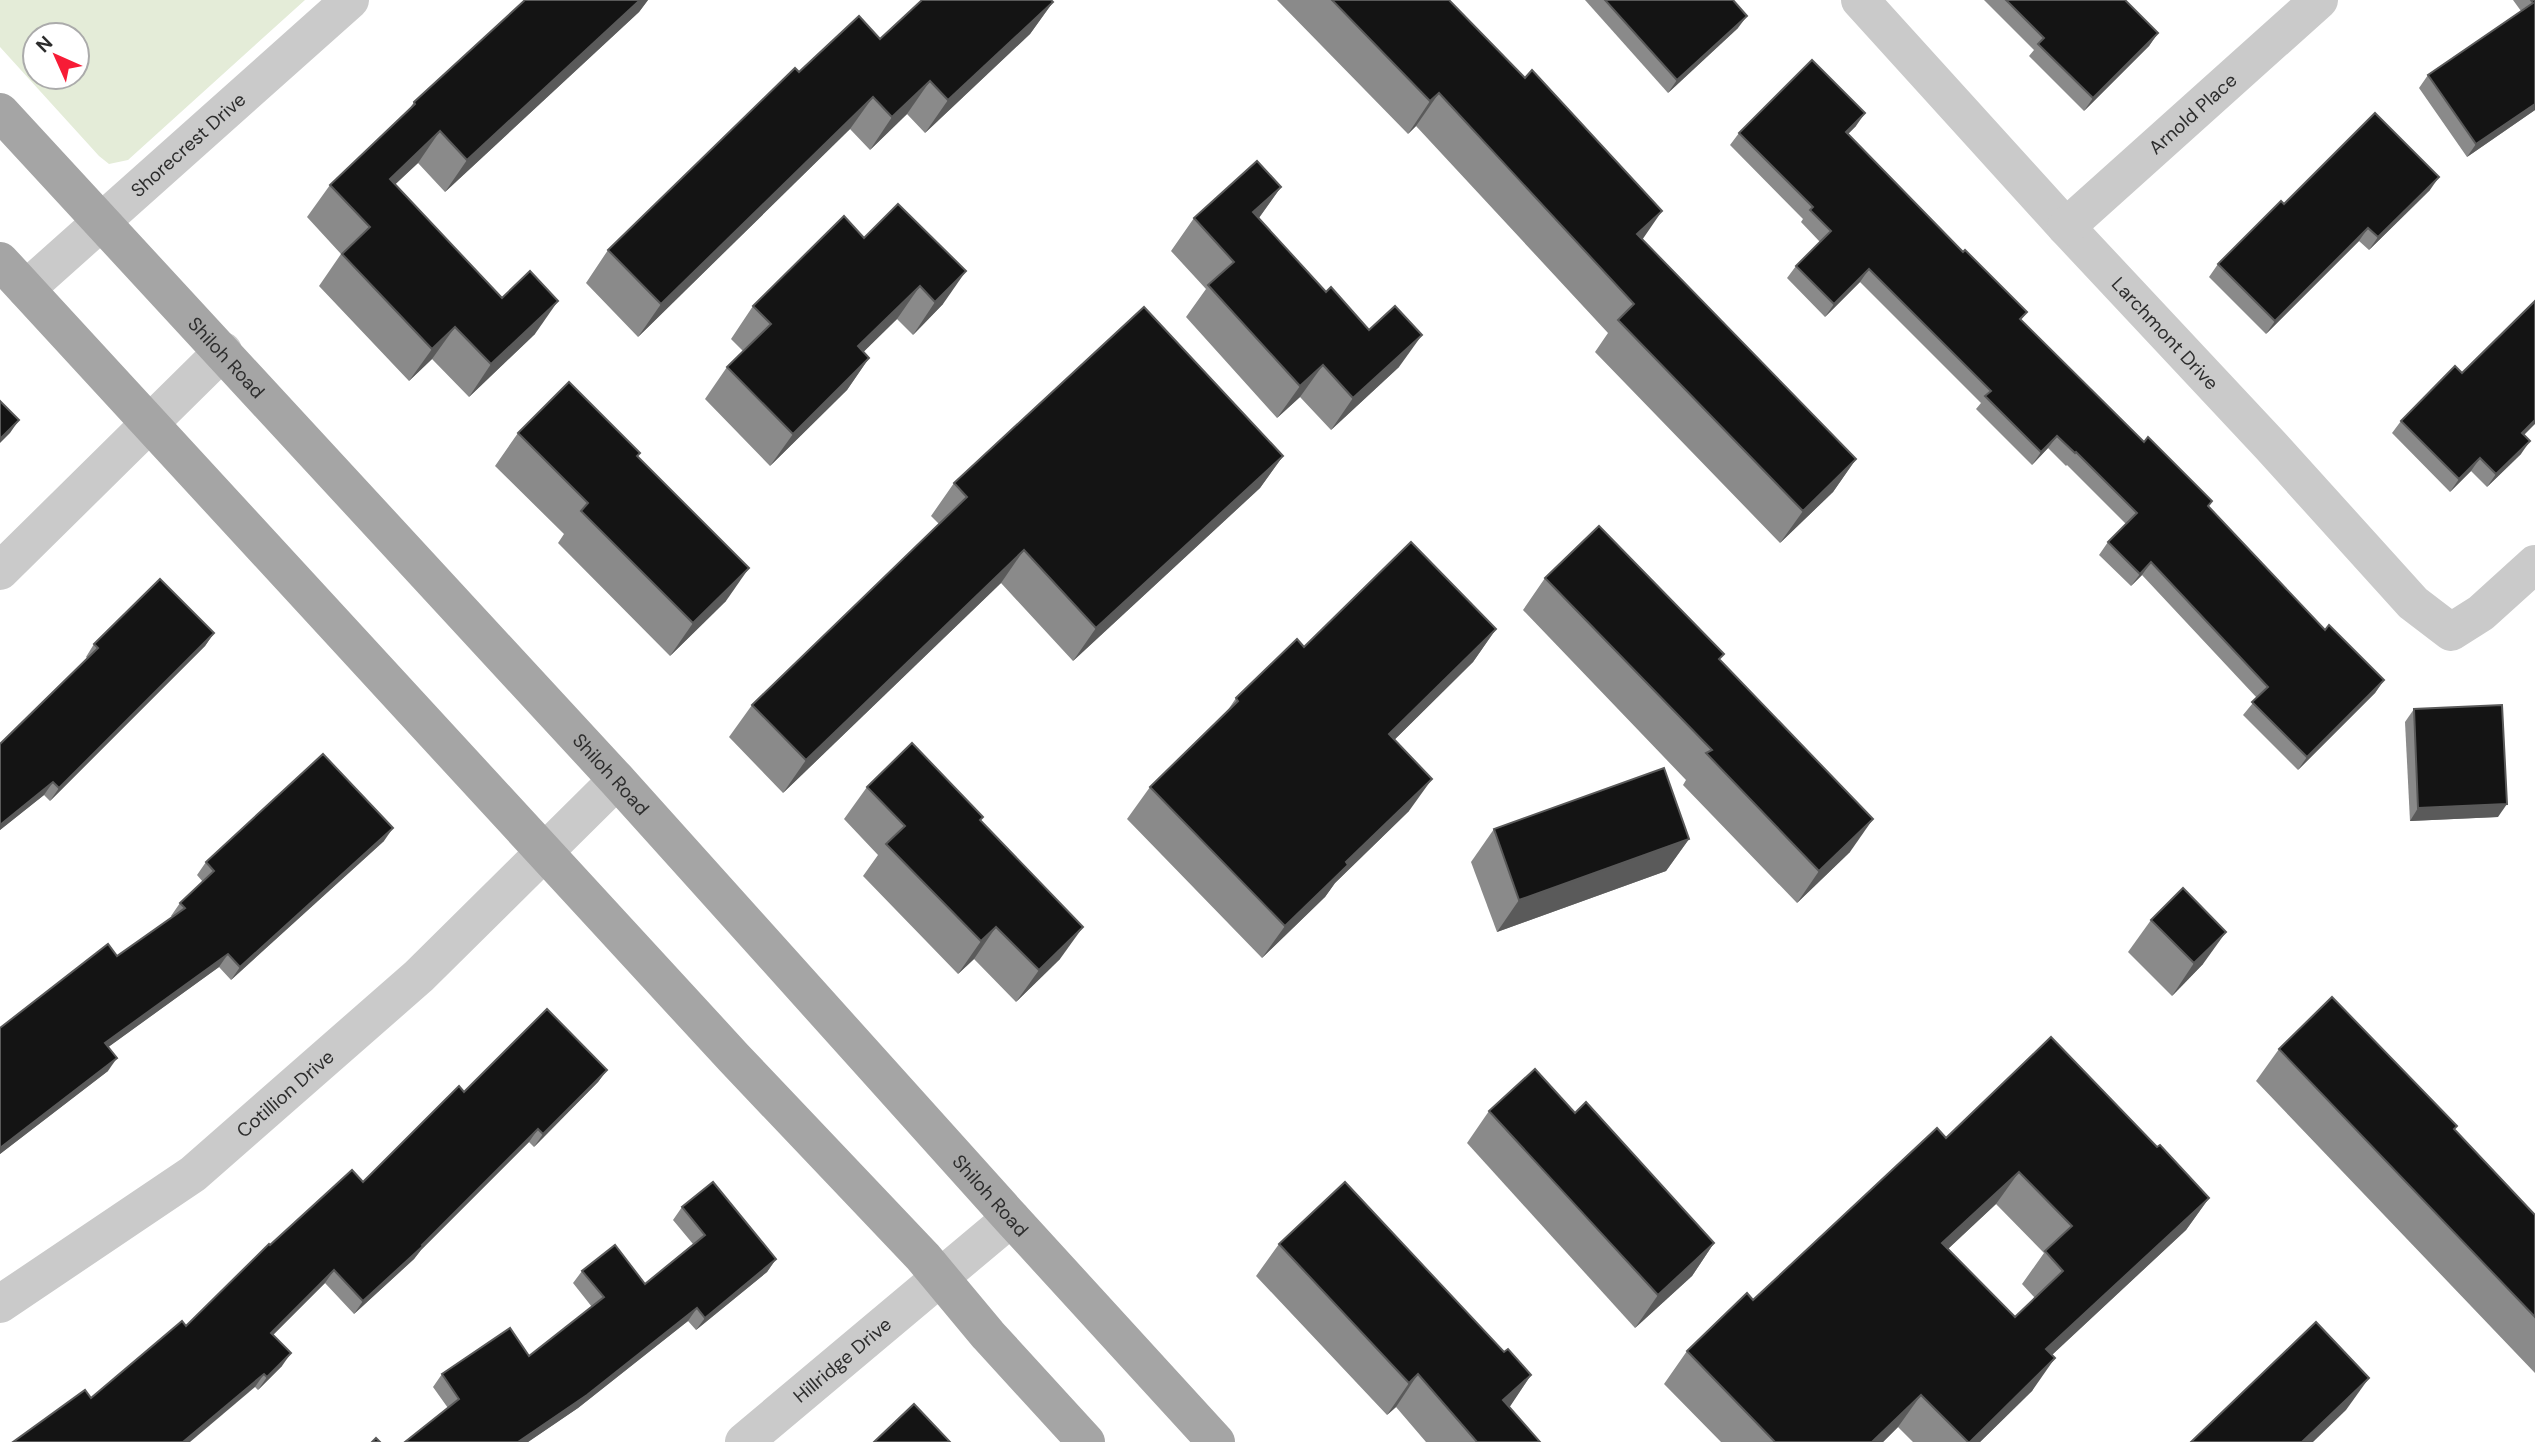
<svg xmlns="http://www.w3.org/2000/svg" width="2535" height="1442" font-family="'DM Sans',sans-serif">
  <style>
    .green { fill: #e4ecd8; fill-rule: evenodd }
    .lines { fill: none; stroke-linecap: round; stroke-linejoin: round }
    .minor { stroke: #cacaca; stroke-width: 38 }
    .major { stroke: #a5a5a5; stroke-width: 38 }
    .wall { fill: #8a8a8a; fill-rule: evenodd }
    .shaded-wall { fill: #5a5a5a }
    .building { fill: #141414; stroke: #5a5a5a; stroke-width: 2; fill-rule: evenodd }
    .labels { text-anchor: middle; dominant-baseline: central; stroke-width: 7; stroke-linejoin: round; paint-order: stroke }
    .street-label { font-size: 19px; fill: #2d2d2d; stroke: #fff }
  </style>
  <rect width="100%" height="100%" fill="#fff"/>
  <path class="green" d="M 0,0 L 305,0 L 128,160 L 109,164 L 99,156 L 0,47 ZM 35,35 L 77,35 L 77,77 L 35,77 Z"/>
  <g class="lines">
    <g class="minor">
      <path id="s1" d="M 1860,0 L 2066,227 L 2271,446 L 2413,603 L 2451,632 L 2481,613 L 2535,564"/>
      <path id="s2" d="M 2066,227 L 2319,0"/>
      <path id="s3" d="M 26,289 L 350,0"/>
      <path d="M 0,571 L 223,351"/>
      <path id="s4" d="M 0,1304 L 193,1174 L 419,976 L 617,780"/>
      <path id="s5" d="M 744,1442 L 1011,1218"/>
    </g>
    <g class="major">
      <path id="s6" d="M 0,112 L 617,780 L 1011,1218 L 1216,1442"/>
      <path d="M 0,261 L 734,1058 L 923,1257 L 988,1335 L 1086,1442"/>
    </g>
  </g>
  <g class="wall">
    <path d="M 525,0 L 648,0 L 639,12 L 445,192 L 418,163 L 395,184 L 535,334 L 469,397 L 432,359 L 409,381 L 319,286 L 341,254 L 307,217 L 330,185 L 408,111 L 414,102 Z"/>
    <path d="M 1277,0 L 1449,0 L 1642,239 L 1856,459 L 1833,492 L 1780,543 L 1595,352 L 1608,333 L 1416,126 L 1408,134 Z"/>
    <path d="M 1585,0 L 1733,0 L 1738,28 L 1668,93 Z"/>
    <path d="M 1984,0 L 2125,0 L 2158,33 L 2149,46 L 2084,111 L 2029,56 L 2034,50 Z"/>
    <path d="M 2513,0 L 2535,0 L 2535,110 L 2467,157 L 2419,88 L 2428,75 L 2521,11 Z"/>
    <path d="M 1053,2 L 1030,34 L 925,133 L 907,114 L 870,150 L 850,129 L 638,337 L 586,283 L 608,250 L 799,72 Z"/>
    <path d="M 1856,126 L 1848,134 L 1963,252 L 2027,312 L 2021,320 L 2208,507 L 2325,630 L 2384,680 L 2375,693 L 2298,770 L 2243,715 L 2257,698 L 2142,575 L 2131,586 L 2099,555 L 2108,542 L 2126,524 L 2067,465 L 2066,466 L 2048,448 L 2032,465 L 1976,409 L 1981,403 L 1860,282 L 1825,317 L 1787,278 L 1796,266 L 1820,242 L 1801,222 L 1803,219 L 1730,145 L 1739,133 Z"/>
    <path d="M 1281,187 L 1259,218 L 1326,292 L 1399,367 L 1331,430 L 1300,397 L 1277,418 L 1186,317 L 1206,289 L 1171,251 L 1194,218 Z"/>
    <path d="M 2430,190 L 2369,250 L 2359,241 L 2266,334 L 2209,277 L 2218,264 L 2284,204 Z"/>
    <path d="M 864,238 L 943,304 L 913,335 L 897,319 L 863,352 L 869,358 L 847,390 L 770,466 L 705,399 L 727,367 L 743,351 L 731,339 L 753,306 Z"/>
    <path d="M 2401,421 L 2524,435 L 2521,454 L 2487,487 L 2471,471 L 2450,492 L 2392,433 Z"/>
    <path d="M 518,433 L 637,456 L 726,601 L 670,656 L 558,543 L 564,534 L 495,466 Z"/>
    <path d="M 1283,456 L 1260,488 L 1073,661 L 1001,583 L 783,793 L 729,737 L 752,705 L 939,524 L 931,516 L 954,483 Z"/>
    <path d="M 1545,578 L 1720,660 L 1850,852 L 1797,903 L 1683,785 L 1686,780 L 1523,610 Z"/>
    <path d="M 1496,629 L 1473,662 L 1394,740 L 1409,811 L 1335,883 L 1325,897 L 1262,958 L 1127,819 L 1150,787 L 1226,713 L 1236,698 L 1304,647 Z"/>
    <path d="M 214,633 L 205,646 L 50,801 L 44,795 L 0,830 L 0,744 L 87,658 L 86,657 L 94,644 Z"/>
    <path d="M 2414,709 L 2498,817 L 2410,821 L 2405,722 Z"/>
    <path d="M 867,787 L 980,821 L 1060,959 L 1016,1002 L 974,959 L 958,974 L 863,876 L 878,855 L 844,819 Z"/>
    <path d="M 1494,829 L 1689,839 L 1666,871 L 1497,932 L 1471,862 Z"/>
    <path d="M 384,841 L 231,980 L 219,967 L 108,1047 L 108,1071 L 0,1154 L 0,1028 L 117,956 L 172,917 L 171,916 L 180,903 L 203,882 L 197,875 L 206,862 Z"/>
    <path d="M 2151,920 L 2203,964 L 2172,996 L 2128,952 Z"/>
    <path d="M 2279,1049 L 2457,1126 L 2454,1130 L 2535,1215 L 2535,1373 L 2256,1081 Z"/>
    <path d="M 607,1070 L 598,1082 L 534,1147 L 529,1142 L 421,1250 L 414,1259 L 354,1314 L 325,1283 L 273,1335 L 282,1366 L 258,1390 L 255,1387 L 91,1398 L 186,1326 L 363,1182 L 464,1092 Z"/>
    <path d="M 1489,1111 L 1575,1113 L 1714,1243 L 1692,1276 L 1635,1328 L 1467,1143 Z"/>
    <path d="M 1946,1138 L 2157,1147 L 2209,1198 L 2186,1230 L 2052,1355 L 2032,1391 L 1980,1442 L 1913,1442 L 1898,1427 L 1883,1442 L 1721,1442 L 1664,1384 L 1687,1351 L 1753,1300 ZM 1996,1204 L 2044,1253 L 2022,1284 L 2035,1298 L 2015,1317 L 1948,1249 Z"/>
    <path d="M 682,1207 L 776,1259 L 767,1272 L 696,1330 L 688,1321 L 578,1408 L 528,1442 L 405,1442 L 448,1408 L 433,1387 L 442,1374 L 529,1356 L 592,1307 L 573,1283 L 582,1271 L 645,1284 L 693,1244 L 673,1220 Z"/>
    <path d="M 1279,1244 L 1504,1352 L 1531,1375 L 1509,1407 L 1540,1442 L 1426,1442 L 1396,1407 L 1387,1415 L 1256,1276 Z"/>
  </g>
  <g class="shaded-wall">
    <path d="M 640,0 L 648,0 L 639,12 L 445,192 L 467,160 Z"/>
    <path d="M 1053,2 L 1030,34 L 925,133 L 948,100 Z"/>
    <path d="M 1747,16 L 1738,28 L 1668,93 L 1677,80 Z"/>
    <path d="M 2158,33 L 2149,46 L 2084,111 L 2093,98 Z"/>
    <path d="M 930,81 L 907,114 L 870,150 L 892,117 Z"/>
    <path d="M 1439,93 L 1416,126 L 1408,134 L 1430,101 Z"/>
    <path d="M 873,97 L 850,129 L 638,337 L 661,304 Z"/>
    <path d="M 2535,104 L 2535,110 L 2467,157 L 2476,144 Z"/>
    <path d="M 1865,113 L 1856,126 L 1837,145 L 1846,132 Z"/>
    <path d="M 440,131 L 418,163 L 367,211 L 390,179 Z"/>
    <path d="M 2439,177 L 2430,190 L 2369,250 L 2378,237 Z"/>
    <path d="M 1281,187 L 1258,219 L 1253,212 Z"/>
    <path d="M 1662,211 L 1640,243 L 1637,234 Z"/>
    <path d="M 2368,228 L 2359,241 L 2266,334 L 2275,321 Z"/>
    <path d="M 1869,269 L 1860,282 L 1825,317 L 1834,304 Z"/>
    <path d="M 966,271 L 943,304 L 913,335 L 935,302 Z"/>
    <path d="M 920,286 L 897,319 L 836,379 L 858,346 Z"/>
    <path d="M 558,301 L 535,334 L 469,397 L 491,364 Z"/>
    <path d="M 455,327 L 432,359 L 409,381 L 432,349 Z"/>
    <path d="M 1422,335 L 1399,367 L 1331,430 L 1353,398 Z"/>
    <path d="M 869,358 L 847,390 L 770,466 L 793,434 Z"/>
    <path d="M 1323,365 L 1300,397 L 1277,418 L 1300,386 Z"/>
    <path d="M 19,420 L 10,433 L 0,443 L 0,439 Z"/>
    <path d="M 2535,420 L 2535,424 L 2513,446 L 2522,433 Z"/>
    <path d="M 2057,436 L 2048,448 L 2032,465 L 2041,452 Z"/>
    <path d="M 2530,441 L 2521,454 L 2487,487 L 2496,474 Z"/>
    <path d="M 1283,456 L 1260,488 L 1073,661 L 1096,628 Z"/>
    <path d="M 2480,458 L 2471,471 L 2450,492 L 2459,479 Z"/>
    <path d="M 1856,459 L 1833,492 L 1780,543 L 1803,511 Z"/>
    <path d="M 1024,550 L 1001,583 L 783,793 L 806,760 Z"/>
    <path d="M 2151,562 L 2142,575 L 2131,586 L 2140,574 Z"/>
    <path d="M 749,568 L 726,601 L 670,656 L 693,623 Z"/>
    <path d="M 1496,629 L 1473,662 L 1367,767 L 1389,734 Z"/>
    <path d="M 214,633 L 205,646 L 50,801 L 59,788 Z"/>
    <path d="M 2384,680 L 2375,693 L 2298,770 L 2307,757 Z"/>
    <path d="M 1432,779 L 1409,811 L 1335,883 L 1325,897 L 1262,958 L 1285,926 L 1346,862 Z"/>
    <path d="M 53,782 L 44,795 L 0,830 L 0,825 Z"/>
    <path d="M 2507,804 L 2498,817 L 2410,821 L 2418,808 Z"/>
    <path d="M 1873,819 L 1850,852 L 1797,903 L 1819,871 Z"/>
    <path d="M 393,828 L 384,841 L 231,980 L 240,967 Z"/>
    <path d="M 1689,839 L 1666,871 L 1497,932 L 1519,900 Z"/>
    <path d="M 996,927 L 974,959 L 958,974 L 981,941 Z"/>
    <path d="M 1083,927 L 1060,959 L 1016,1002 L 1039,970 Z"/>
    <path d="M 2226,932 L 2203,964 L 2172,996 L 2194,963 Z"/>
    <path d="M 228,954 L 219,967 L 96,1056 L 105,1043 Z"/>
    <path d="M 117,1058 L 108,1071 L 0,1154 L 0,1148 Z"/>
    <path d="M 607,1070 L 598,1082 L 534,1147 L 543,1134 Z"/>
    <path d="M 538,1129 L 529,1142 L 421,1250 L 414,1259 L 354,1314 L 363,1301 L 422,1245 Z"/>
    <path d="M 2019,1172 L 1996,1204 L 1919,1276 L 1942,1243 Z"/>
    <path d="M 2209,1198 L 2186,1230 L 2023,1382 L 2046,1349 Z"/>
    <path d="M 1714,1243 L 1692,1276 L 1635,1328 L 1658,1295 Z"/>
    <path d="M 776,1259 L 767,1272 L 696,1330 L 705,1318 Z"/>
    <path d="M 334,1270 L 325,1283 L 262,1346 L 271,1333 Z"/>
    <path d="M 697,1308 L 688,1321 L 578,1408 L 528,1442 L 518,1442 Z"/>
    <path d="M 291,1353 L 282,1366 L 258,1390 L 267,1377 Z"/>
    <path d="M 2055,1358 L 2032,1391 L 1980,1442 L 1970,1442 Z"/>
    <path d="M 264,1374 L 255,1387 L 190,1442 L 183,1442 Z"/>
    <path d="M 1418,1374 L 1396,1407 L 1387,1415 L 1409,1383 Z"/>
    <path d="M 1531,1375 L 1509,1408 L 1503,1400 Z"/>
    <path d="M 2369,1378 L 2346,1410 L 2313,1442 L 2302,1442 Z"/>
    <path d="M 1921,1395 L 1898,1427 L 1883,1442 L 1872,1442 Z"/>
  </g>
  <g class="building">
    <path d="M 525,0 L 640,0 L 467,160 L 440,131 L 390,179 L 502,298 L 530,271 L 558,301 L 491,364 L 455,327 L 432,349 L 342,254 L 370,227 L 330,185 L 415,104 L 414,102 Z"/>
    <path d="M 922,0 L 1051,0 L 1053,2 L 948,100 L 930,81 L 892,117 L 873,97 L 661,304 L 608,250 L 795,68 L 799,72 L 859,16 L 880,39 Z"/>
    <path d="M 1332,0 L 1449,0 L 1525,78 L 1532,70 L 1662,211 L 1637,234 L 1856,459 L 1803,511 L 1618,320 L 1634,304 L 1439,93 L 1430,101 Z"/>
    <path d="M 1605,0 L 1733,0 L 1747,16 L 1677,80 Z"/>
    <path d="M 2006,0 L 2125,0 L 2158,33 L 2093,98 L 2038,44 L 2044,38 Z"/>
    <path d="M 2531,0 L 2535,0 L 2535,104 L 2476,144 L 2428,75 L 2533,3 Z"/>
    <path d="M 1812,60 L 1865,113 L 1846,132 L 1963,252 L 1965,250 L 2027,312 L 2020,319 L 2144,442 L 2148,437 L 2212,501 L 2208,506 L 2325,630 L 2329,625 L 2384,680 L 2307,757 L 2252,702 L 2268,687 L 2151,562 L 2140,574 L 2108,542 L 2137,513 L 2076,452 L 2075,453 L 2057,436 L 2041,452 L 1985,396 L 1991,391 L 1869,269 L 1834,304 L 1796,266 L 1831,231 L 1810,210 L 1813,207 L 1739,133 Z"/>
    <path d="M 2375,113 L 2439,177 L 2378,237 L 2368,228 L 2275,321 L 2218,264 L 2281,201 L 2284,204 Z"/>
    <path d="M 1257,161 L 1281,187 L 1253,212 L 1326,292 L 1331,287 L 1369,330 L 1395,306 L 1422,335 L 1353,398 L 1323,365 L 1300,386 L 1208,285 L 1234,262 L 1194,218 Z"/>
    <path d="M 898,204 L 966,271 L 935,302 L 920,286 L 858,346 L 869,358 L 793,434 L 727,367 L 771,324 L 753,306 L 844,216 L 864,238 Z"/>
    <path d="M 2535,301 L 2535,420 L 2522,433 L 2530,441 L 2496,474 L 2480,458 L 2459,479 L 2401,421 L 2455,366 L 2462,373 Z"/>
    <path d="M 1144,307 L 1283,456 L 1096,628 L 1024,550 L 806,760 L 752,705 L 967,497 L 954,483 Z"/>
    <path d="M 569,382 L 640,453 L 637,456 L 749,568 L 693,623 L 581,511 L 588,503 L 518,433 Z"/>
    <path d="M 0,401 L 19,420 L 0,439 Z"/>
    <path d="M 1599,526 L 1724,654 L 1719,659 L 1873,819 L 1819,871 L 1706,753 L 1712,750 L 1545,578 Z"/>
    <path d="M 1411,542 L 1496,629 L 1389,734 L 1432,779 L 1346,862 L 1348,865 L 1285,926 L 1150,787 L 1238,701 L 1236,698 L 1297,639 L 1304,647 Z"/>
    <path d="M 160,579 L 214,633 L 59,788 L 53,782 L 0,825 L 0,744 L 98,648 L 94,644 Z"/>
    <path d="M 2502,705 L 2507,804 L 2418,808 L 2414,709 Z"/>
    <path d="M 912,743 L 983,817 L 980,820 L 1083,927 L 1039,970 L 996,927 L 981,941 L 886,844 L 905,826 L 867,787 Z"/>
    <path d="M 323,754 L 393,828 L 240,967 L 228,954 L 105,1043 L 117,1058 L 0,1148 L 0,1028 L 108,944 L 117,956 L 185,908 L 180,903 L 214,871 L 206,862 Z"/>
    <path d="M 1664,768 L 1689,839 L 1519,900 L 1494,829 Z"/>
    <path d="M 2183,888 L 2226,932 L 2194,963 L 2151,920 Z"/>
    <path d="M 2332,997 L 2457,1126 L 2454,1129 L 2535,1215 L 2535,1317 L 2279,1049 Z"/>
    <path d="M 547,1009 L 607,1070 L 543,1134 L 538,1129 L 422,1245 L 423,1246 L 363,1301 L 334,1270 L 271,1333 L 291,1353 L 267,1377 L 264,1374 L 183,1442 L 13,1442 L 85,1390 L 91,1398 L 182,1321 L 186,1326 L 269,1244 L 270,1245 L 352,1170 L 363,1182 L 459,1086 L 464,1092 Z"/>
    <path d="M 2051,1037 L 2157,1147 L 2160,1145 L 2209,1198 L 2046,1349 L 2055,1358 L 1970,1442 L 1968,1442 L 1921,1395 L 1872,1442 L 1775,1442 L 1687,1351 L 1747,1293 L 1753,1300 L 1937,1128 L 1946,1138 ZM 2019,1172 L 2072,1226 L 2045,1251 L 2063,1271 L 2015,1317 L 1942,1243 Z"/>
    <path d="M 1535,1069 L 1575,1113 L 1586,1102 L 1714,1243 L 1658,1295 L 1489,1111 Z"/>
    <path d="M 713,1182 L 776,1259 L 705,1318 L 697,1308 L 587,1395 L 518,1442 L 405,1442 L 459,1399 L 442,1374 L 510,1328 L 529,1356 L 604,1297 L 582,1271 L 615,1245 L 645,1284 L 705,1235 L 682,1207 Z"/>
    <path d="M 1345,1182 L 1504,1352 L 1508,1349 L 1531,1375 L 1503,1400 L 1540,1442 L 1477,1442 L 1418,1374 L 1409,1383 L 1279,1244 Z"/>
    <path d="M 2316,1322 L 2369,1378 L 2302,1442 L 2191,1442 Z"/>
    <path d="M 914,1404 L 950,1442 L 874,1442 Z"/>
    <path d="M 376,1438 L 380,1442 L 372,1442 Z"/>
  </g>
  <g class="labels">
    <g class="street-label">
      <text stroke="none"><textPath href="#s2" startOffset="170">Arnold Place</textPath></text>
      <text stroke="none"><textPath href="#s3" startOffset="217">Shorecrest Drive</textPath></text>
      <text stroke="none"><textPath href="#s1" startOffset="452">Larchmont Drive</textPath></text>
      <text stroke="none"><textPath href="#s6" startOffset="334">Shiloh Road</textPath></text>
      <text stroke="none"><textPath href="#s6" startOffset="901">Shiloh Road</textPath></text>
      <text stroke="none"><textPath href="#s4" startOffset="355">Cotillion Drive</textPath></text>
      <text stroke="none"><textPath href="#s6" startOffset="1468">Shiloh Road</textPath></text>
      <text stroke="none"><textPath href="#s5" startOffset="128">Hillridge Drive</textPath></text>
    </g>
  </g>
  <g transform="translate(56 56) rotate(315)"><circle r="33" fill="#ffffff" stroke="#ababab" stroke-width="2"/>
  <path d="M0-5L12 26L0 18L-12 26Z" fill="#f71c36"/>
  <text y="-10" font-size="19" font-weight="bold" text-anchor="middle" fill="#2d2d2d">N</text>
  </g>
</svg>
